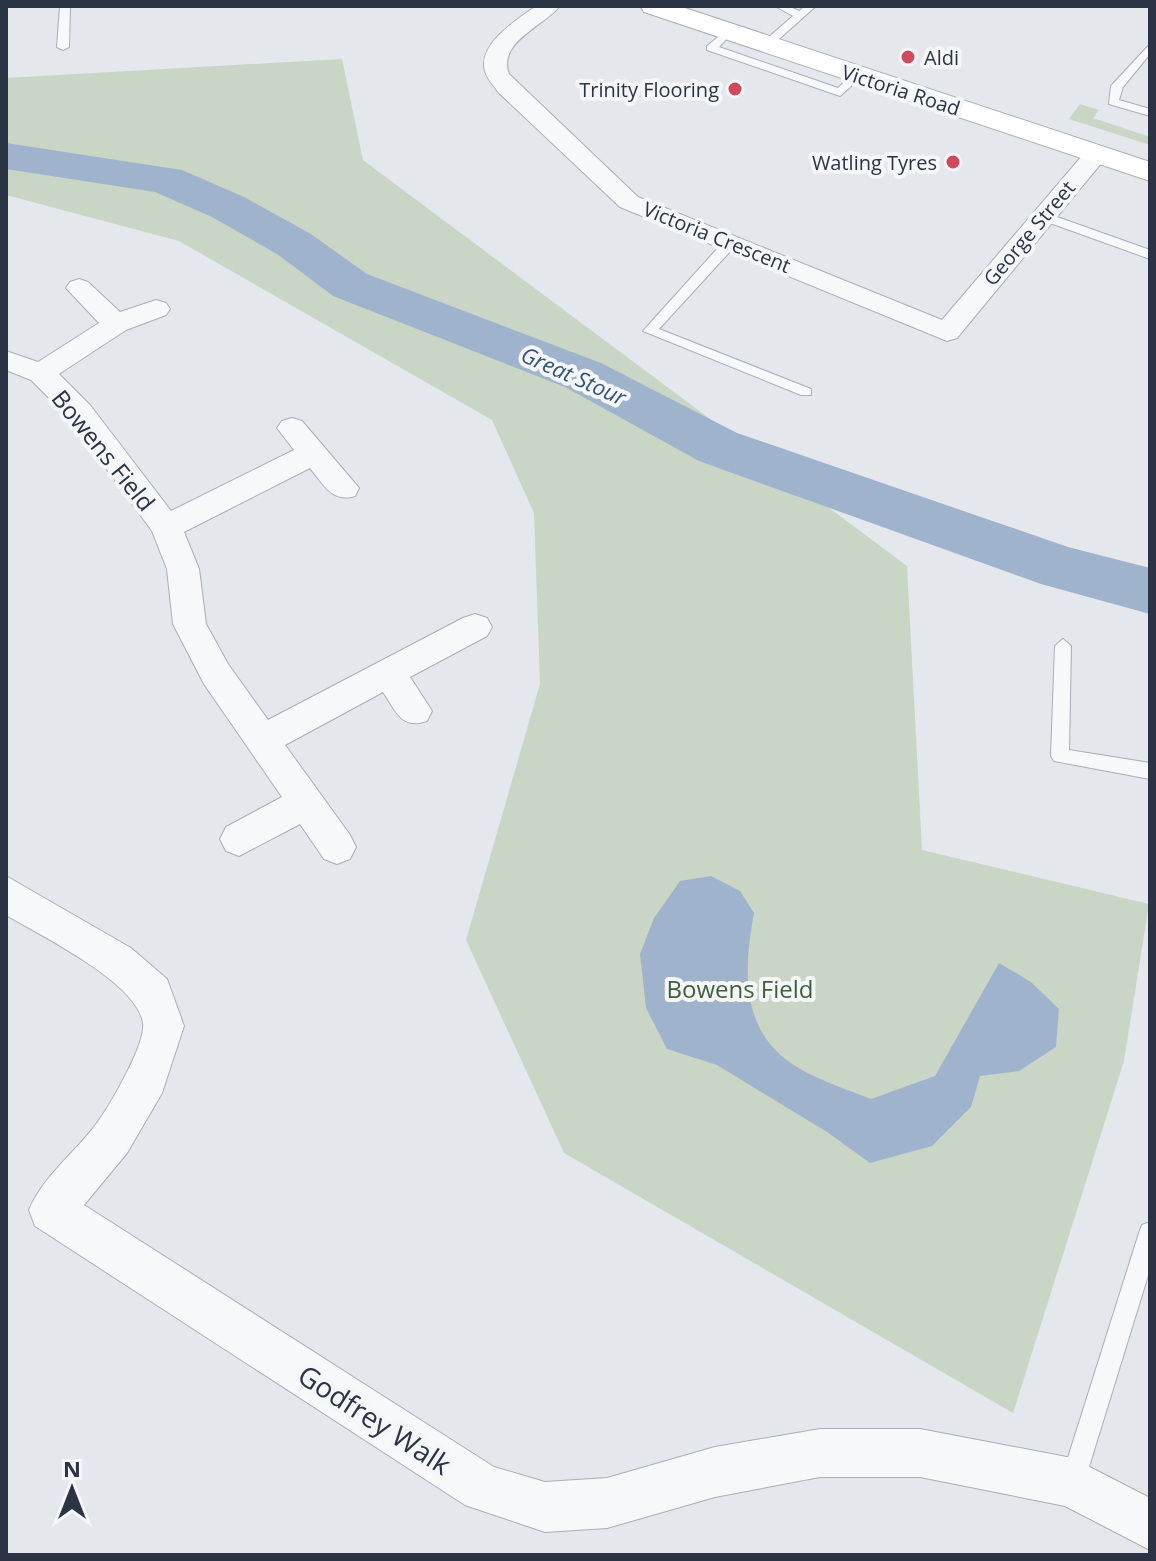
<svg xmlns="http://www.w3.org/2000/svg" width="1156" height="1561" font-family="'Open Sans',sans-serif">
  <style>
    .green { fill: #c9d6c5 }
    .water { fill: #9fb4cc }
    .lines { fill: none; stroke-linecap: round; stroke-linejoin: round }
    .stream { fill: #9fb4cc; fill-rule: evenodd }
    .river { fill: #9fb4cc; fill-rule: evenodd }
    .lane-casing { stroke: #a9aeb7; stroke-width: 2 }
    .street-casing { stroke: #a9aeb7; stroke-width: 2 }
    .secondary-casing { stroke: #a9aeb7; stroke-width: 2 }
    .lane { fill: #f7f8fa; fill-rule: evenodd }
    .street { fill: #f7f8fa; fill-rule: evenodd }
    .secondary { fill: #fff; fill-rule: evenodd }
    .poi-dot { fill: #d1495b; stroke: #f4f6f9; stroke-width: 3 }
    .labels { text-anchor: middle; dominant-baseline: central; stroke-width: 8; stroke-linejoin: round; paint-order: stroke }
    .far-poi-label { font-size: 20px; fill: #2b3445; stroke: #f4f6f9; text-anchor: end }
    .far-street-label { font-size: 20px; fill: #2b3445; stroke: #f4f6f9 }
    .far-water-label { font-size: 22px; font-style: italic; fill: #34527a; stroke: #f4f6f9 }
    .street-label { font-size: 24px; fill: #2b3445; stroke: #f4f6f9 }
    .park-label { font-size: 24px; fill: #3f6138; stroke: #f4f6f9 }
    .near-street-label { font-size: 28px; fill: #2b3445; stroke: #f4f6f9 }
  </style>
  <rect width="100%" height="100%" fill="#e4e7ec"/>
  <g class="green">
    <path d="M 342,59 L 363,160 L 907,566 L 922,850 L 1149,904 L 1124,1061 L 1013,1413 L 564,1153 L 466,940 L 540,684 L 534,513 L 492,420 L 179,241 L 6,195 L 6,78 Z"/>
    <path d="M 1080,104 L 1099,110 L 1093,118 L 1150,137 L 1150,145 L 1069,119 Z"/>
  </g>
  <path class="water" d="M 711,876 L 740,891 L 754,913 C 743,974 740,1036 802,1070 C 824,1082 848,1090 871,1099 L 935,1076 L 999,963 L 1031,982 L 1059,1009 L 1056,1047 L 1019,1071 L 980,1076 L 971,1107 L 932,1146 L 870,1163 L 827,1132 L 717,1065 L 667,1049 L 646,1008 L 640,954 L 654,918 L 680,881 Z"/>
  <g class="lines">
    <path class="stream" d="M 7,154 L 14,156 L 6,163 Z"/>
    <path class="river" d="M 6,143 L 182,170 L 244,197 L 311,234 L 367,274 L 601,363 L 737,433 L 1068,547 L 1150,568 L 1150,614 L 1041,584 L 699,461 L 565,387 L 333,296 L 277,254 L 212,217 L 155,192 L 6,169 Z"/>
    <g class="lane-casing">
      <g id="lane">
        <path d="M 60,6 L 70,6 L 69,47 L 63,50 L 57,47 Z"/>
        <path d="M 775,6 L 788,6 L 799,11 L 805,6 L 816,6 L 770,47 L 762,47 L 762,43 L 793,16 Z"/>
        <path d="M 728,29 L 733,32 L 719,47 L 838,88 L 854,73 L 864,75 L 840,96 L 707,50 L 707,46 Z"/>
        <path d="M 1150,44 L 1150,54 L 1123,87 L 1119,100 L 1150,109 L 1150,116 L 1109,104 L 1111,86 Z"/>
        <path d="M 1043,212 L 1150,250 L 1150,259 L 1039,219 L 1039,213 Z"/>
        <path d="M 731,238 L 737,242 L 736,245 L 659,329 L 811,389 L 811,395 L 801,395 L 643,331 L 726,239 Z"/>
        <path d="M 1063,639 L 1071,646 L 1069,750 L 1150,763 L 1150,779 L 1054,761 L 1051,756 L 1055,646 Z"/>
        <path d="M 1150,1222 L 1150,1269 L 1084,1483 L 1081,1492 L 1072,1495 L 1063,1492 L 1060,1483 L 1139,1233 L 1142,1225 Z"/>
      </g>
    </g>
    <g class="street-casing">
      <g id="street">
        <path d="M 536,6 L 560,6 C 544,26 497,42 509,74 L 638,197 L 942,320 L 1087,150 L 1105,150 L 1108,155 L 957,338 L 947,341 L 620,207 L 499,93 C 494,86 487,79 485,71 C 477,44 518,19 536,6 Z"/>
        <path d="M 79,279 L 88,282 L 120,312 L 156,300 L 166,303 L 170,309 L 166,315 L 126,330 L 59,374 L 90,405 L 171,511 L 294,450 L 277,428 L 282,421 L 292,418 L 302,421 L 359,488 L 355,496 C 332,503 323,484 310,468 L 184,532 L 199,569 L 206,624 L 228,664 L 268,720 L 463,618 L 475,614 L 487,618 L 492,627 L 487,636 L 410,677 L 432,711 L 427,721 C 401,730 396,711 383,692 L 285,745 L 350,835 L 356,847 L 350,859 L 337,864 L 324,859 L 300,824 L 239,856 L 226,851 L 220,839 L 226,827 L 282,797 L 204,684 L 173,624 L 167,569 L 152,531 L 70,419 L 31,380 L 6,370 L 6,351 L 38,362 L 99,323 L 66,288 L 70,282 Z"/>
        <path d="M 6,876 L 131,948 L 167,979 L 184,1026 L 162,1093 L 127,1153 L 84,1205 L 494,1467 L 545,1482 L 607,1478 L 715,1447 L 820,1429 L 920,1429 L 1072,1458 L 1150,1498 L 1150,1550 L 1065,1506 L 920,1477 L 820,1477 L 715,1497 L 607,1528 L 545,1532 L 465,1505 L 35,1226 L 29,1210 C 43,1176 75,1153 97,1123 C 110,1105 146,1044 143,1023 C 137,982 41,936 6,915 Z"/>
      </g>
    </g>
    <g class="secondary-casing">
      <path id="secondary" d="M 640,6 L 679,6 L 1150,162 L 1150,181 L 644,12 Z"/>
    </g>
    <use href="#lane" class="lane"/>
    <use href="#street" class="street"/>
    <use href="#secondary" class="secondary"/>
  </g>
  <g class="poi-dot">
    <circle cx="908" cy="57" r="8"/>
    <circle cx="735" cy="89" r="8"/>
    <circle cx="953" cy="162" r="8"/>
  </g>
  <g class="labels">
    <g class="far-poi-label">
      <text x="924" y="57" text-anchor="start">Aldi</text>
      <text x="719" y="89">Trinity Flooring</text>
      <text x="937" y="162">Watling Tyres</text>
    </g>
    <g class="far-street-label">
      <text transform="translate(901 90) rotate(18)">Victoria Road</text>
      <text transform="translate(1029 233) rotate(-50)">George Street</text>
      <text transform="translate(717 237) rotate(22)">Victoria Crescent</text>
    </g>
    <g class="far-water-label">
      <text transform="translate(574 375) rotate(24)">Great Stour</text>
    </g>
    <g class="street-label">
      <text transform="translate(104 450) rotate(51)">Bowens Field</text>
    </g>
    <g class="park-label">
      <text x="740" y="988">Bowens Field</text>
    </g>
    <g class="near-street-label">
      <text transform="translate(375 1419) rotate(33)">Godfrey Walk</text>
    </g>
  </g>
  <rect width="1156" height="1561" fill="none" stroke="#2b3445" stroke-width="16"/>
  <g transform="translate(72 1489)" stroke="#f4f6f9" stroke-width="6" paint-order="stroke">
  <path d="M0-6L14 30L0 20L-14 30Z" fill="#2b3445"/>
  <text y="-12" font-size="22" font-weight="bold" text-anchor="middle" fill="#2b3445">N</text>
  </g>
</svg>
